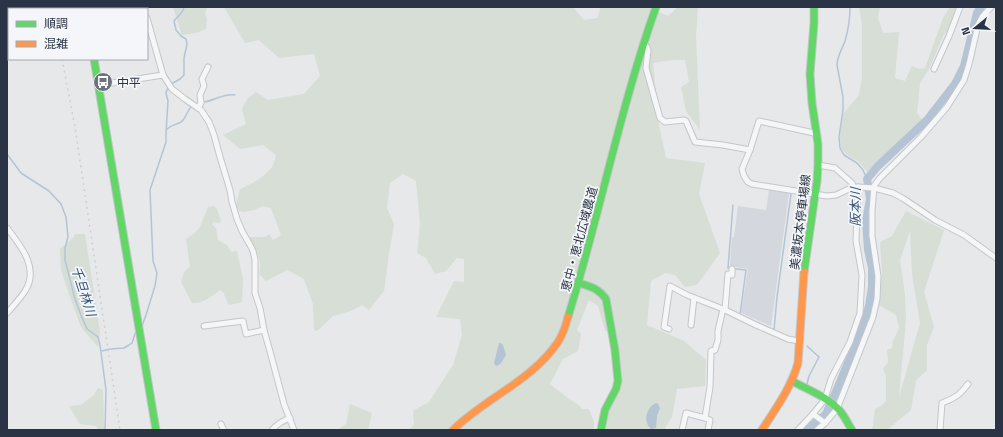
<svg xmlns="http://www.w3.org/2000/svg" width="1003" height="437" font-family="'Titillium Web','Noto Sans JP',sans-serif">
  <style>
    .built { fill: #d4d7dd }
    .green { fill: #d6ded6; fill-rule: evenodd }
    .water { fill: #b4c4d5 }
    .lines { fill: none; stroke-linecap: round; stroke-linejoin: round }
    .stream { stroke: #b4c4d5; stroke-width: 1.5 }
    .river { stroke: #b4c4d5; stroke-width: 8 }
    .street-casing { stroke: #c4c6c8; stroke-width: 7 }
    .fast-casing { stroke: #c4c6c8; stroke-width: 9 }
    .slow-casing { stroke: #c4c6c8; stroke-width: 9 }
    .street { stroke: #f5f6f7; stroke-width: 5 }
    .fast { stroke: #63d668; stroke-width: 7 }
    .slow { stroke: #ff974d; stroke-width: 7 }
    .rail { stroke: #cecfd2; stroke-width: 1.5; stroke-dasharray: 2 4; stroke-linecap: butt }
    .labels { text-anchor: middle; dominant-baseline: central; stroke-width: 3.5; stroke-linejoin: round; paint-order: stroke }
    .poi-label { font-size: 12px; fill: #2b3445; stroke: #f4f6f9; text-anchor: start }
    .street-label { font-size: 12px; fill: #2b3445; stroke: #f4f6f9 }
    .water-label { font-size: 13px; font-style: italic; fill: #34527a; stroke: #f4f6f9 }
  </style>
  <rect width="100%" height="100%" fill="#e6e8ea"/>
  <path class="built" d="M 769,190 L 789,193 L 771,326 L 741,313 L 748,269 L 730,266 L 732,237 L 734,237 L 738,206 L 766,210 Z"/>
  <g class="green">
    <path d="M 173,7 L 207,7 L 205,14 L 207,19 L 206,29 L 196,33 L 182,35 Z"/>
    <path d="M 224,7 L 573,7 L 584,20 L 597,18 L 601,7 L 650,7 L 650,8 L 668,16 L 678,7 L 698,7 L 696,37 L 700,130 L 686,111 L 681,87 L 689,82 L 685,60 L 673,60 L 653,63 L 659,125 L 666,158 L 705,163 L 699,194 L 720,253 L 697,285 L 685,287 L 675,275 L 665,273 L 651,281 L 647,325 L 684,341 L 706,360 L 705,386 L 677,389 L 672,417 L 665,428 L 665,430 L 604,430 L 608,411 L 618,394 L 622,374 L 616,330 L 605,331 L 598,306 L 589,300 L 577,330 L 581,334 L 578,351 L 563,359 L 550,384 L 569,399 L 580,406 L 582,409 L 589,409 L 594,422 L 594,430 L 409,430 L 414,424 L 413,411 L 429,402 L 453,365 L 462,335 L 460,319 L 436,317 L 454,281 L 464,282 L 464,259 L 457,258 L 446,271 L 435,274 L 426,258 L 417,253 L 420,224 L 416,181 L 403,174 L 390,183 L 387,208 L 394,224 L 389,254 L 384,291 L 369,310 L 362,305 L 351,311 L 333,316 L 317,331 L 314,330 L 313,304 L 304,279 L 287,270 L 266,281 L 259,274 C 263,261 256,248 249,237 L 265,237 L 269,234 L 273,240 L 281,235 L 271,208 L 263,206 L 254,210 L 244,212 L 239,211 L 236,205 L 240,189 C 251,184 264,178 272,167 C 274,163 275,159 276,155 L 263,145 L 240,149 L 223,135 L 246,124 L 242,109 L 248,98 L 256,92 L 268,100 L 304,94 L 320,76 L 314,54 L 279,58 L 259,40 L 245,43 Z"/>
    <path d="M 859,7 L 880,7 L 878,18 L 883,33 L 899,32 L 895,78 L 905,81 L 912,66 L 920,69 L 925,68 L 943,18 L 950,7 L 958,7 L 950,31 L 944,34 L 929,69 L 920,83 L 917,113 L 923,121 L 890,151 L 868,173 L 859,162 L 846,154 L 841,148 L 840,136 L 843,114 L 859,95 L 862,77 L 862,25 Z"/>
    <path d="M 214,206 L 217,209 L 221,222 L 218,223 L 213,222 L 212,225 L 216,228 L 218,240 L 227,245 L 231,252 L 237,251 L 243,279 L 242,302 L 229,305 L 223,292 L 220,290 C 212,296 203,304 192,303 L 181,282 L 184,272 L 190,267 L 186,239 L 195,233 L 200,227 L 208,207 Z"/>
    <path d="M 906,211 L 944,230 L 924,292 L 934,327 L 927,345 L 927,370 L 916,380 L 911,410 L 887,430 L 871,430 L 873,426 L 875,409 L 881,406 L 886,401 L 886,376 L 883,369 L 888,362 L 887,350 L 892,348 L 893,341 L 899,328 L 896,315 L 879,305 L 882,273 L 880,242 L 892,236 ZM 910,231 L 912,274 L 920,323 L 899,397 L 906,320 L 905,295 L 900,260 Z"/>
    <path d="M 75,234 L 85,234 L 100,331 L 98,347 L 81,327 L 70,297 L 61,270 L 60,249 L 73,238 Z"/>
    <path d="M 98,388 L 103,390 L 104,425 L 105,430 L 99,430 L 96,426 L 80,424 L 69,406 L 81,405 L 94,395 Z"/>
    <path d="M 350,404 L 372,413 L 368,430 L 337,430 L 346,424 Z"/>
  </g>
  <g class="water">
    <path d="M 499,343 L 501,343 L 503,345 L 506,355 L 501,363 L 497,366 L 495,365 L 494,363 Z"/>
    <path d="M 656,403 L 658,404 L 660,408 L 657,416 L 656,428 L 651,429 C 643,422 646,407 656,403 Z"/>
  </g>
  <g class="lines">
    <g class="stream">
      <path d="M 850,7 C 850,18 848,31 845,41 C 842,49 837,57 837,65 L 843,97 L 843,110 L 839,137 L 840,148 L 844,155 L 857,163 L 863,170 L 867,179"/>
      <path d="M 21,9 L 23,7"/>
      <path d="M 7,19 L 9,18"/>
      <path d="M 173,83 L 180,79 L 184,75 L 184,58 L 187,44 L 186,39 L 181,36 L 176,30 L 174,21 C 177,16 183,14 184,7"/>
      <path d="M 204,102 C 214,101 223,93 235,95"/>
      <path d="M 167,129 C 171,125 176,125 181,122 C 186,119 187,110 192,106"/>
      <path d="M 7,154 L 21,173 L 49,191 L 61,204 L 66,217 L 68,237 L 65,248 L 65,260 L 75,299 L 81,315 L 87,329 L 98,337 L 100,345 L 106,390 L 105,430"/>
      <path d="M 733,205 L 728,268 L 746,270 L 740,315"/>
      <path d="M 745,317 L 774,330 L 777,297 L 791,194"/>
      <path d="M 142,326 L 146,315 L 155,286 L 157,273 L 153,261 L 150,190 L 166,142 L 166,133 L 168,101 L 166,93 L 168,87"/>
      <path d="M 102,351 L 110,349 L 124,348 L 129,345 L 132,343 L 136,331"/>
      <path d="M 807,384 L 809,376 L 819,357 L 807,346"/>
    </g>
    <path class="river" d="M 807,430 L 826,414 L 835,394 L 861,331 L 869,306 L 872,287 L 872,268 L 868,250 L 866,221 L 870,199 L 867,179 L 878,166 L 927,120 L 955,84 L 964,66 L 977,13 L 981,7"/>
    <g class="street-casing">
      <g id="street">
        <path d="M 143,7 L 144,9"/>
        <path d="M 147,18 L 163,75 L 172,89 L 185,99 L 201,110 L 209,122 L 214,135 L 220,157 L 230,190 L 232,202 L 237,219 L 242,231 L 250,245 L 253,251 L 255,259 L 255,293 L 260,308 L 264,330 L 271,355 L 284,404 L 294,430"/>
        <path d="M 643,43 L 647,47 L 648,50 L 646,68 L 660,118 L 665,122 L 684,120 L 686,121 L 695,142 L 723,145 L 750,150"/>
        <path d="M 934,69 L 949,36 L 960,7"/>
        <path d="M 99,85 L 163,75"/>
        <path d="M 198,108 L 201,103 L 200,95 L 204,86 L 202,79 L 208,67"/>
        <path d="M 816,133 L 814,133 L 759,121 L 750,150 L 742,169 L 744,176 L 748,182 L 752,184 L 827,196 L 836,195 L 851,188 L 858,187 L 874,188 L 893,193 L 904,199 L 935,220 L 964,235 L 996,258"/>
        <path d="M 818,165 L 835,168 L 852,183 L 854,187"/>
        <path d="M 7,228 C 20,245 40,268 25,291 C 20,299 13,306 7,313"/>
        <path d="M 725,310 L 728,274 L 732,275 L 732,269"/>
        <path d="M 691,325 L 694,298"/>
        <path d="M 204,326 L 243,321 L 246,334 L 264,330"/>
        <path d="M 669,329 L 664,327 L 670,286 L 687,295 L 723,309 L 756,325 L 788,339 L 799,341"/>
        <path d="M 813,414 L 825,423"/>
        <path d="M 705,418 L 710,420 L 708,430"/>
        <path d="M 221,424 L 224,430"/>
        <path d="M 272,430 C 277,424 282,421 290,418"/>
        <path d="M 682,430 L 686,413 L 705,418 L 710,387 L 711,351 L 715,350 L 718,340 L 718,331 L 723,309"/>
        <path d="M 798,430 L 813,414 L 825,399 L 831,379 L 850,342 L 860,313 L 862,275 L 856,241 L 858,187"/>
        <path d="M 817,430 L 825,423 L 837,409 L 873,317 L 877,299 L 878,276 L 872,236 L 872,211 L 874,186 L 880,178 L 921,137 L 947,107 L 964,80 L 969,64 L 978,25 L 982,17 L 991,7"/>
        <path d="M 940,430 L 942,403 C 955,398 960,395 968,384"/>
      </g>
    </g>
    <g class="fast-casing">
      <g id="fast">
        <path d="M 86,7 L 86,9"/>
        <path d="M 94,59 L 156,430"/>
        <path d="M 804,272 L 817,181 L 818,165 L 818,144 L 812,103 L 810,74 L 814,23 L 814,7"/>
        <path d="M 579,283 C 591,287 598,288 606,299 L 615,350 L 618,381 L 616,389 L 605,410 L 601,430"/>
        <path d="M 568,317 C 600,214 620,108 656,7"/>
        <path d="M 792,381 C 808,390 828,397 840,411 C 845,417 848,424 852,430"/>
      </g>
    </g>
    <g class="slow-casing">
      <g id="slow">
        <path d="M 453,430 C 485,398 532,381 558,342 C 563,334 566,325 568,317"/>
        <path d="M 762,430 C 776,408 791,388 798,363 L 804,272"/>
      </g>
    </g>
    <use href="#street" class="street"/>
    <use href="#fast" class="fast"/>
    <use href="#slow" class="slow"/>
    <g class="rail">
      <path d="M 45,7 L 45,9"/>
      <path d="M 62,59 L 75,127 L 120,430"/>
    </g>
  </g>
  <defs>
    <g id="bus-disc" transform="scale(1)"><circle r="9.5" fill="#6c737f" stroke="#f4f6f9"/><path d="M-5-6H5V4H4V6H2V4H-2V6H-4V4H-5ZM-3.5-4V0h7V-4ZM-3.5 1.2v1.5H-2V1.2ZM2 1.2v1.5H3.5V1.2Z" fill="#fff"/></g>
  </defs>
  <g fill-rule="evenodd">
    <use href="#bus-disc" x="103" y="82"/>
  </g>
  <g class="labels">
    <g class="poi-label">
      <text x="117" y="82">中平</text>
    </g>
    <g class="street-label">
      <text transform="translate(800 222) rotate(-83)">美濃坂本停車場線</text>
      <text transform="translate(579 239) rotate(-75)">恵中・恵北広域農道</text>
    </g>
    <g class="water-label">
      <text transform="translate(855 207) rotate(-90)">阪本川</text>
      <text transform="translate(84 291) rotate(72)">千旦林川</text>
    </g>
  </g>
  <rect width="1003" height="437" fill="none" stroke="#2b3445" stroke-width="16"/>
  <rect x="8" y="8" width="140" height="52" fill="#f4f6f9" stroke="#a4a8b1"/>
  <rect x="16" y="21" width="20" height="6" fill="#63d668" stroke="#a4a8b1"/>
  <text x="44" y="28" font-size="12" fill="#2b3445">順調</text>
  <rect x="16" y="41" width="20" height="6" fill="#ff974d" stroke="#a4a8b1"/>
  <text x="44" y="48" font-size="12" fill="#2b3445">混雑</text>
  <g transform="translate(975 28) rotate(252)" stroke="#f4f6f9" stroke-width="3" paint-order="stroke">
  <path d="M0-3L7 15L0 10L-7 15Z" fill="#2b3445"/>
  <text y="-6" font-size="11" font-weight="bold" text-anchor="middle" fill="#2b3445">N</text>
  </g>
</svg>
